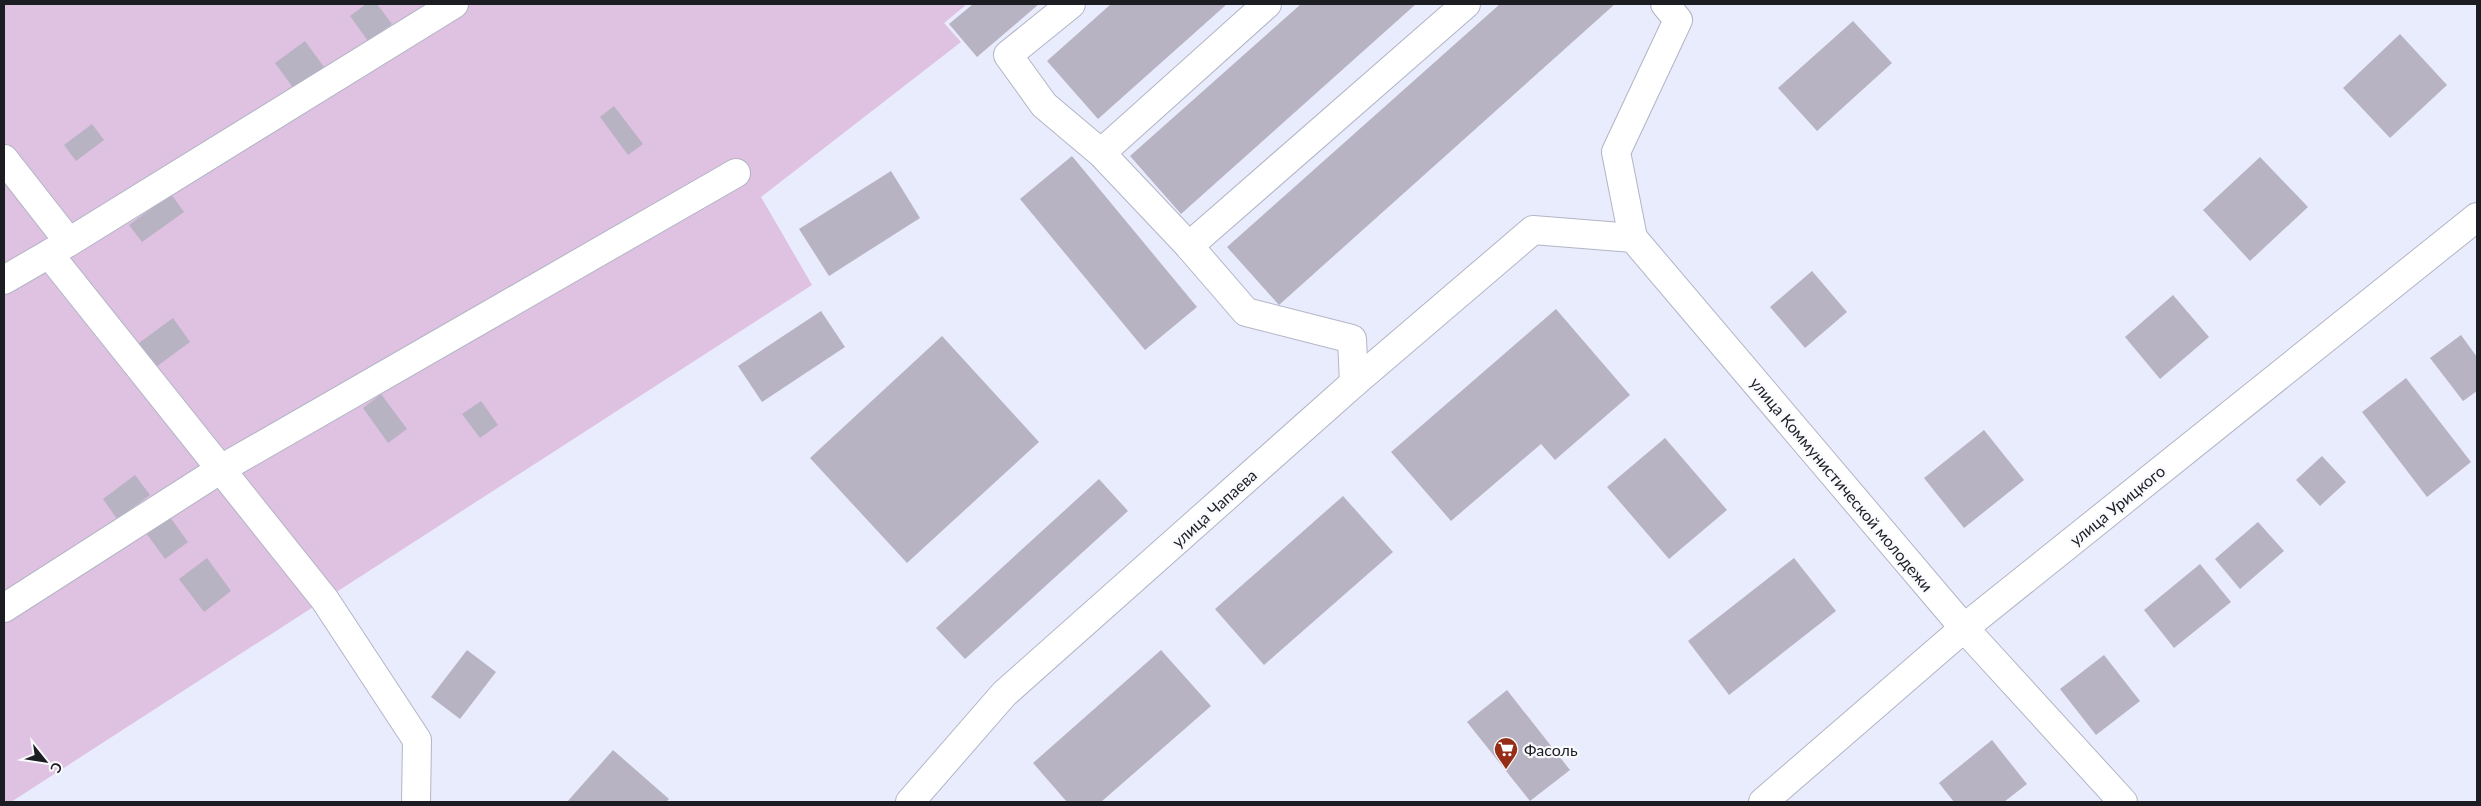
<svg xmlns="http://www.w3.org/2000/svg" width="2481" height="806" font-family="Lato,sans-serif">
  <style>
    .green { fill: #dfc1e1 }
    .building { fill: #b8b3c3 }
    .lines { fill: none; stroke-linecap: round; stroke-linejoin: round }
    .minor-casing { stroke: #b2b5c5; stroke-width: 30 }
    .minor { stroke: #fff; stroke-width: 28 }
    .labels { text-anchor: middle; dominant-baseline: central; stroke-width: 4.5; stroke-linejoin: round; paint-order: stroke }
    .street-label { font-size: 16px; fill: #1c1d23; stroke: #f9fafd }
    .poi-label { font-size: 16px; fill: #1c1d23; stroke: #f9fafd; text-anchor: start }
  </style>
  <rect width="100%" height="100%" fill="#e9ecfd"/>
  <path class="green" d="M 4,4 L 967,4 L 944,23 L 961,42 L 761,197 L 812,285 L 11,802 L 4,802 Z"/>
  <g class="building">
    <path d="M 366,4 L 377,4 L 392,24 L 368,41 L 350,16 Z"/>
    <path d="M 973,4 L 1039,4 L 977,57 L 949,24 Z"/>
    <path d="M 1111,4 L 1227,4 L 1098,119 L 1047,61 Z"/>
    <path d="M 1301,4 L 1416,4 L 1181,214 L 1130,156 Z"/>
    <path d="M 1500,4 L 1615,4 L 1279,305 L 1227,247 Z"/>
    <path d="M 1853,21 L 1892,63 L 1817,131 L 1778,88 Z"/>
    <path d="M 2400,34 L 2447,85 L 2390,138 L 2343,88 Z"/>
    <path d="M 305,41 L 324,67 L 294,89 L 275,63 Z"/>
    <path d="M 614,106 L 643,144 L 628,155 L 600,117 Z"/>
    <path d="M 92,124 L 104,140 L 76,161 L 64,145 Z"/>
    <path d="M 1072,156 L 1197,307 L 1145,350 L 1020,199 Z"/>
    <path d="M 2260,157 L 2308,207 L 2250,261 L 2203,210 Z"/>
    <path d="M 891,171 L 920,218 L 829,276 L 799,229 Z"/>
    <path d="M 171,194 L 184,212 L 142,242 L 129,225 Z"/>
    <path d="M 1812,271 L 1847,312 L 1805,348 L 1770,307 Z"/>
    <path d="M 2173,295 L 2209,337 L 2160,379 L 2125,337 Z"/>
    <path d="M 1556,309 L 1630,395 L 1555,460 L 1541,444 L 1451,521 L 1391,452 Z"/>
    <path d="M 821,311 L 845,347 L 762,402 L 738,366 Z"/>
    <path d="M 173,318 L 190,342 L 156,367 L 139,343 Z"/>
    <path d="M 2461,335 L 2477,357 L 2477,391 L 2463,401 L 2430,358 Z"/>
    <path d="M 942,336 L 1039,442 L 907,563 L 810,458 Z"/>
    <path d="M 2406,378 L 2471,462 L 2427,497 L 2362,412 Z"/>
    <path d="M 381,394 L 407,429 L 388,443 L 363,408 Z"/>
    <path d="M 481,401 L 498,425 L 480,438 L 462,414 Z"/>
    <path d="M 1984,430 L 2024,480 L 1964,528 L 1924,478 Z"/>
    <path d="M 1665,438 L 1727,510 L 1669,559 L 1607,487 Z"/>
    <path d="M 2322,456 L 2346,482 L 2320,506 L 2296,480 Z"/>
    <path d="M 135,475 L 150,495 L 117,519 L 103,499 Z"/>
    <path d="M 1099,479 L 1128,511 L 965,659 L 936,628 Z"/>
    <path d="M 1343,496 L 1393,552 L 1264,665 L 1215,609 Z"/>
    <path d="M 167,513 L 188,542 L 165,559 L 144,530 Z"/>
    <path d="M 2258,522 L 2284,551 L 2240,589 L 2215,559 Z"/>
    <path d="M 207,558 L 231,591 L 204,612 L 179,579 Z"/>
    <path d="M 1794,558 L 1836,611 L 1729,695 L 1688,641 Z"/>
    <path d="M 2200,564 L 2231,602 L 2174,648 L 2144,610 Z"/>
    <path d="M 467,650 L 496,672 L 460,719 L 431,697 Z"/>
    <path d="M 1161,650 L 1211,706 L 1101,802 L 1067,802 L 1033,763 Z"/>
    <path d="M 2104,655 L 2140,701 L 2096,735 L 2060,689 Z"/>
    <path d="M 1507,690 L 1570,770 L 1530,801 L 1467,722 Z"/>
    <path d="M 1992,740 L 2027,784 L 2004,802 L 1954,802 L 1939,783 Z"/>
    <path d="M 613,750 L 669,799 L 666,802 L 567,802 Z"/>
  </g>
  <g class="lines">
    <g class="minor-casing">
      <g id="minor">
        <path d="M 1071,4 L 1008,55 L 1044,105 L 1101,153 L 1189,246 L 1246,312 L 1352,339 L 1354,383"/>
        <path d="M 1101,153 L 1267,4"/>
        <path d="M 4,159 L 69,242 L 49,254 L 325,600 L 417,740 L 416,802"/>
        <path d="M 1633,238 L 1616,152 L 1678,20 L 1665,4"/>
        <path d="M 69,242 L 454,4"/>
        <path d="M 1189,246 L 1466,4"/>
        <path d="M 4,280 L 49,254"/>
        <path d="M 4,608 L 221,469 L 736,173"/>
        <path d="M 910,802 L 1004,694 L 1354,383 L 1533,230 L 1633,238 L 1964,628 L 2123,802"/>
        <path d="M 1763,802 L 1964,628 L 2477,217"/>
      </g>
    </g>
    <use href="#minor" class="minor"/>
  </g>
  <defs>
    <g id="supermarket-pin" transform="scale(1.25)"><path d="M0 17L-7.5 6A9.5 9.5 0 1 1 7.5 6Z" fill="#962e17" stroke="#f9fafd"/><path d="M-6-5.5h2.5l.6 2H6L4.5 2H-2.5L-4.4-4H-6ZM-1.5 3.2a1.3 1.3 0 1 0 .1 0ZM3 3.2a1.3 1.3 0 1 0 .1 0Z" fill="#fff"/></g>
  </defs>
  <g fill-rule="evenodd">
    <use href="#supermarket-pin" x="1506" y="749"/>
  </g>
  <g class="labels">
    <g class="street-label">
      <text transform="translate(1842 484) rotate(50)">улица Коммунистической молодежи</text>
      <text transform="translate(2117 505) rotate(-39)">улица Урицкого</text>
      <text transform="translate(1214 508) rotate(-42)">улица Чапаева</text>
    </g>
    <g class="poi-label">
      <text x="1524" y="749">Фасоль</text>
    </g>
  </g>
  <rect width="2481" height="806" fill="none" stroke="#1c1d23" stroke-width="10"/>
  <g transform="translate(45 761) rotate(120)" stroke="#f9fafd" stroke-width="4" paint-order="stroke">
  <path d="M0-4L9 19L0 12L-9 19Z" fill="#1c1d23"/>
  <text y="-8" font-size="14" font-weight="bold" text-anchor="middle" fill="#1c1d23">С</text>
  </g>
</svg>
